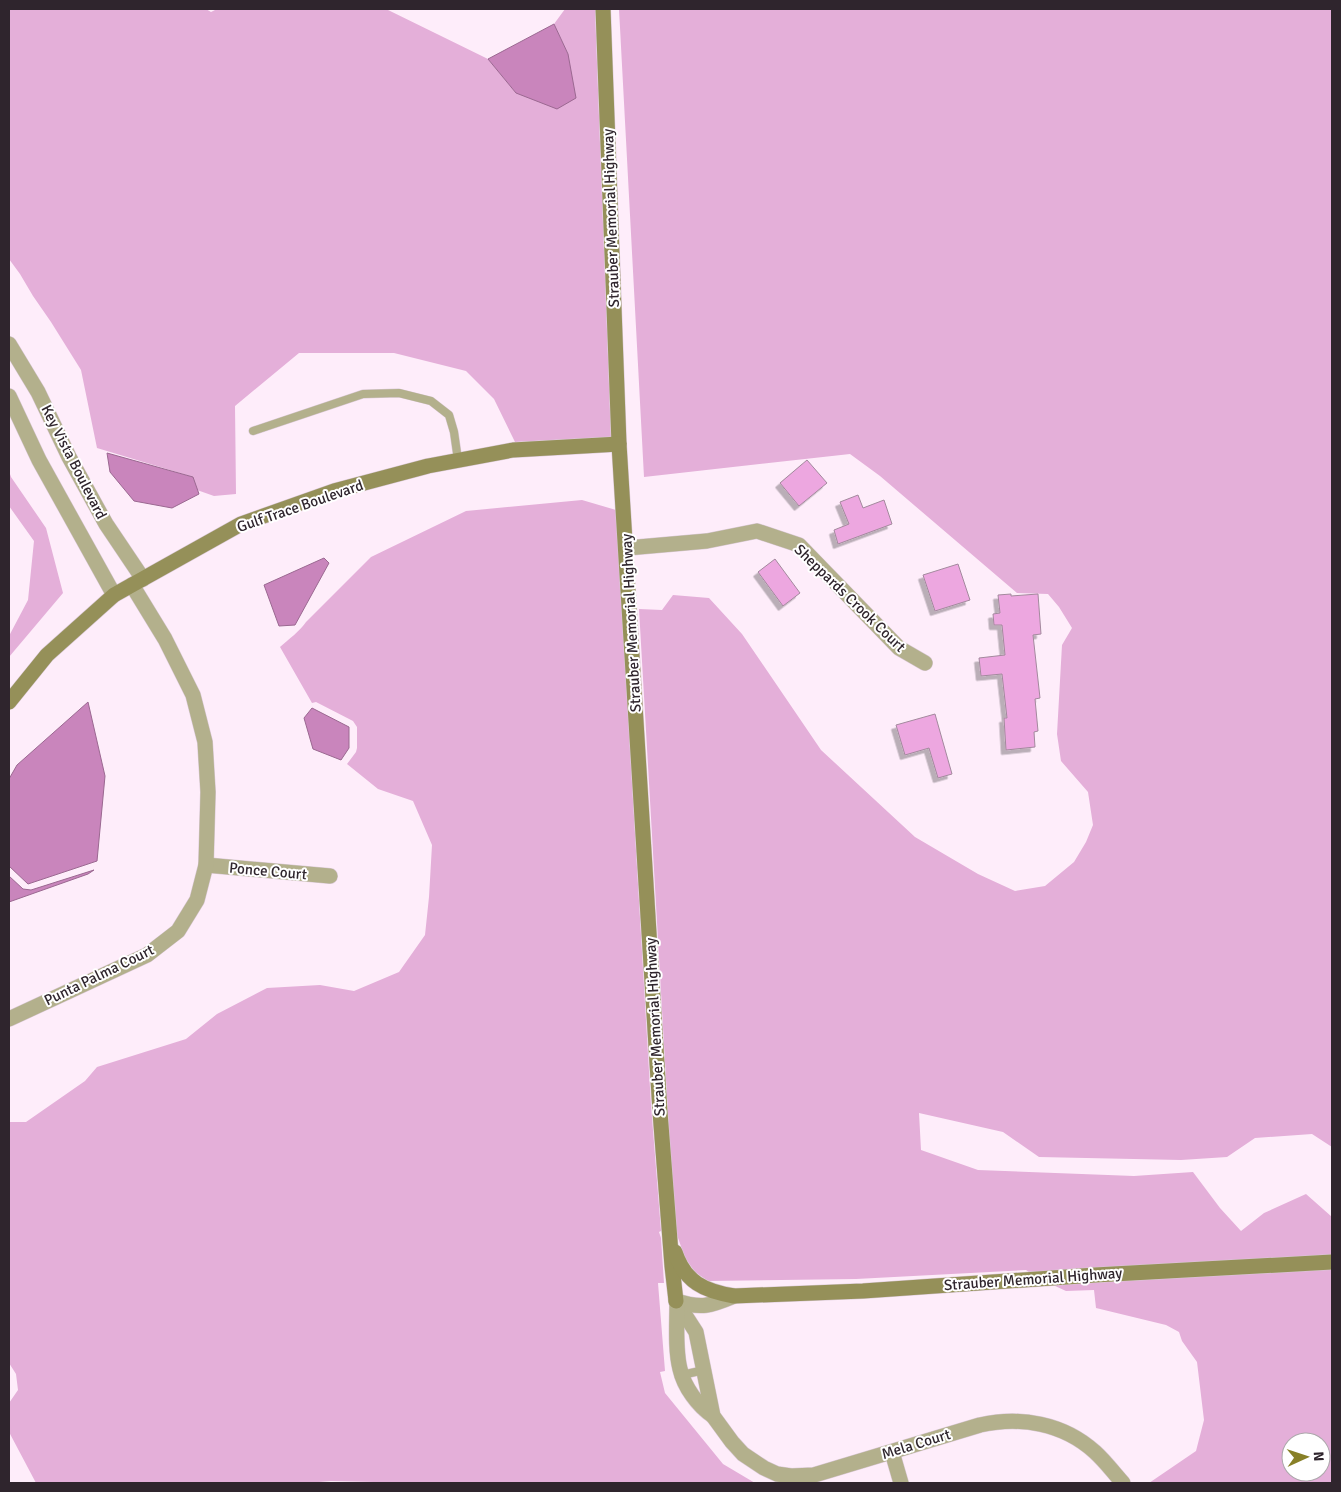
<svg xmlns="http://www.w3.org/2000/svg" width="1341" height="1492" font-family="Signika,sans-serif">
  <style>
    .green { fill: #e4afd9; fill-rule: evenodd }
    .water { fill: #c985bc; stroke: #9b6891 }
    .building { fill: #eda7e0; stroke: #a3899d; filter: url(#shadow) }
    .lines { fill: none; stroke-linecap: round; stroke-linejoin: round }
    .lane-casing { stroke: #d9c9d5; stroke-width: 9 }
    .street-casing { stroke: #d9c9d5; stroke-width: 16 }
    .secondary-casing { stroke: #d9c9d5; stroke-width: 16 }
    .lane { stroke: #b3b08c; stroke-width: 8 }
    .street { stroke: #b3b08c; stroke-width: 15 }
    .secondary { stroke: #959059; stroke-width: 15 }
    .labels { text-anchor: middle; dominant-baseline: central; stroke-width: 4; stroke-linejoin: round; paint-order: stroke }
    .street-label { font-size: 15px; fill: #2f252d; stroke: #fff }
  </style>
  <defs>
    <filter id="shadow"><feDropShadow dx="-4.5" dy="4.5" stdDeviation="0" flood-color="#0004"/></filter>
  </defs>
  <rect width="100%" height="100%" fill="#feedfa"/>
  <g class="green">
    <path d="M 9,9 L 206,9 L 211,12 L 217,9 L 386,9 L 488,59 L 516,93 L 568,54 L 554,24 L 565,9 L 595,9 L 611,437 L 515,442 L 494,399 L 466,371 L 394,353 L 299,353 L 235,406 L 236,494 L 214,496 L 197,490 L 193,477 L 97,448 L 81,370 L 51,322 L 33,296 L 20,274 L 9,259 Z"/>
    <path d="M 619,9 L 1332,9 L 1332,1147 L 1312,1134 L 1255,1138 L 1227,1157 L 1181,1160 L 1039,1157 L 1003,1132 L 919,1113 L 921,1150 L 978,1170 L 1134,1176 L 1193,1172 L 1220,1208 L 1241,1231 L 1264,1213 L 1306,1194 L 1332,1217 L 1332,1255 L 1029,1272 L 1026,1270 L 856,1279 L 708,1281 L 695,1272 L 685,1258 L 677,1235 L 669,1131 L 639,609 L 662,610 L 673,595 L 709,598 L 742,634 L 821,750 L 915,837 L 978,874 L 1015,891 L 1045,886 L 1074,862 L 1086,842 L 1093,825 L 1088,792 L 1061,761 L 1057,734 L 1062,645 L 1072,628 L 1059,607 L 1048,594 L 1017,593 L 880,476 L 850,454 L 644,477 Z"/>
    <path d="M 9,471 L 11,477 L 46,528 L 63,593 L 9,657 L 9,636 L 28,600 L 34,541 L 9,506 Z"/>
    <path d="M 582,500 L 616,510 L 651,1105 L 661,1231 L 659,1232 L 661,1238 L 664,1283 L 658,1283 L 665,1371 L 660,1372 L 665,1393 L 723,1464 L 755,1483 L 417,1483 L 331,1481 L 307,1483 L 36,1483 L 9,1432 L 9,1403 L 18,1390 L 16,1374 L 9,1363 L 9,1122 L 26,1122 L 85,1081 L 97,1067 L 186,1039 L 217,1014 L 267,988 L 320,985 L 354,991 L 399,972 L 425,935 L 429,897 L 432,845 L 413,801 L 378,789 L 347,764 L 356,752 L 357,748 L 357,727 L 353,721 L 316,702 L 312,703 L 280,647 C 288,640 301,630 306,622 L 371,557 L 466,511 Z"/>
    <path d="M 1332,1269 L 1332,1483 L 1149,1483 L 1196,1451 L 1204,1420 L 1197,1362 L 1182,1341 L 1179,1332 L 1166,1325 L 1096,1308 L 1094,1290 L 1066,1291 L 1053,1285 ZM 1291,1442 L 1321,1442 L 1321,1472 L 1291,1472 Z"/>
  </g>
  <g class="water">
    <path d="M 554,24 L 568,54 L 576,98 L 557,109 L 516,93 L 488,59 Z"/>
    <path d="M 107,453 L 193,477 L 199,494 L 172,508 L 134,501 L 110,472 Z"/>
    <path d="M 324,558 L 329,563 L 295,625 L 279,626 L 264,585 Z"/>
    <path d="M 88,702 L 105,776 L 97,861 L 28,884 L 9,866 L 9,779 L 17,765 Z"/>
    <path d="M 312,708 L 349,727 L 349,748 L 341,760 L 313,749 L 304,718 Z"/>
    <path d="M 94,870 L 88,874 L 9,902 L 9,876 L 23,889 L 31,890 Z"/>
  </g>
  <g class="building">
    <path d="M 807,460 L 827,483 L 799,506 L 780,483 Z"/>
    <path d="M 858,495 L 863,508 L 884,500 L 892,524 L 838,544 L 834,530 L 849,524 L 840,502 Z"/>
    <path d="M 775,559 L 800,593 L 783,606 L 758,572 Z"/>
    <path d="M 958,564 L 970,600 L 935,611 L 923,575 Z"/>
    <path d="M 1011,594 L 1011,596 L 1038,594 L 1041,634 L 1033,635 L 1040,698 L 1035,699 L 1038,731 L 1034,732 L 1035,747 L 1006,750 L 1004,718 L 1007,718 L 1002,674 L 981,676 L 979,658 L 1005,655 L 1002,625 L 994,625 L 993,614 L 1000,613 L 998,595 Z"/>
    <path d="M 935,714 L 952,774 L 938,778 L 929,748 L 905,755 L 896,725 Z"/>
  </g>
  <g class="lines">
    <g class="lane-casing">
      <g id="lane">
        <path d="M 253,431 L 363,394 L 399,393 L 431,401 L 449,415 L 454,432 L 458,460"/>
        <path d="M 682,1375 L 704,1370"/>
      </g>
    </g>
    <g class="street-casing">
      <g id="street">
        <path d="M 9,344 L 38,392 L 69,457 L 106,524 L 143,579"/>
        <path d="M 9,396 L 39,460 L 114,595"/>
        <path d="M 627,548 L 707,541 L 757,531 L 799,545 L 899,648 L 925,663"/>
        <path d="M 206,865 L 330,876"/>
        <path d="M 9,1019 L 147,955 L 178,931 L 197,900 L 206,865 L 208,792 L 205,742 L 193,695 L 165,639 L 132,585"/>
        <path d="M 676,1301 L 696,1332 L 713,1416 L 732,1442 L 743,1454 L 764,1468 L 777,1474 L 791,1476 L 814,1475 L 980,1425 C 1020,1416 1063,1423 1095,1452 C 1105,1461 1114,1473 1123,1483"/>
        <path d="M 676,1301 C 702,1309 710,1306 734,1296"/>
        <path d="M 677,1303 C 677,1323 675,1350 680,1369 C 684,1387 698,1406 713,1416"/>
        <path d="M 892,1452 L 901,1483"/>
      </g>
    </g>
    <g class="secondary-casing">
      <g id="secondary">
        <path d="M 603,9 L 619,444 L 660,1112 L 672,1266 L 676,1301"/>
        <path d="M 9,702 L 47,655 L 114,595 L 241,524 L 334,491 L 428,466 L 513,450 L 619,444"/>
        <path d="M 675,1252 C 685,1282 704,1291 734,1296 L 863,1291 L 1095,1275 L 1332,1262"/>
      </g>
    </g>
    <use href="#lane" class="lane"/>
    <use href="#street" class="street"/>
    <use href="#secondary" class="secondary"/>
  </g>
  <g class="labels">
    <g class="street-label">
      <text transform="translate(611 218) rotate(-92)">Strauber Memorial Highway</text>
      <text transform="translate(74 462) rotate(63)">Key Vista Boulevard</text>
      <text transform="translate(300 506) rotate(-19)">Gulf Trace Boulevard</text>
      <text transform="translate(850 598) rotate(44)">Sheppards Crook Court</text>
      <text transform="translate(631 623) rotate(-93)">Strauber Memorial Highway</text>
      <text transform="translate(268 871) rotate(5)">Ponce Court</text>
      <text transform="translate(99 975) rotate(-26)">Punta Palma Court</text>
      <text transform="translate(655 1027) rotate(-93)">Strauber Memorial Highway</text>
      <text transform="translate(1033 1279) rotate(-4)">Strauber Memorial Highway</text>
      <text transform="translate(916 1444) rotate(-17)">Mela Court</text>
    </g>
  </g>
  <rect width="1341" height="1492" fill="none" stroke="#2f252d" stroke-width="20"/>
  <g transform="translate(1306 1457) rotate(87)"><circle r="24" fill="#ffffff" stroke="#aca8ab"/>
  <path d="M0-4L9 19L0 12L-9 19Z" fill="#888027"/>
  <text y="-8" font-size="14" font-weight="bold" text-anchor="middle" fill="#2f252d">N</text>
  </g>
</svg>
